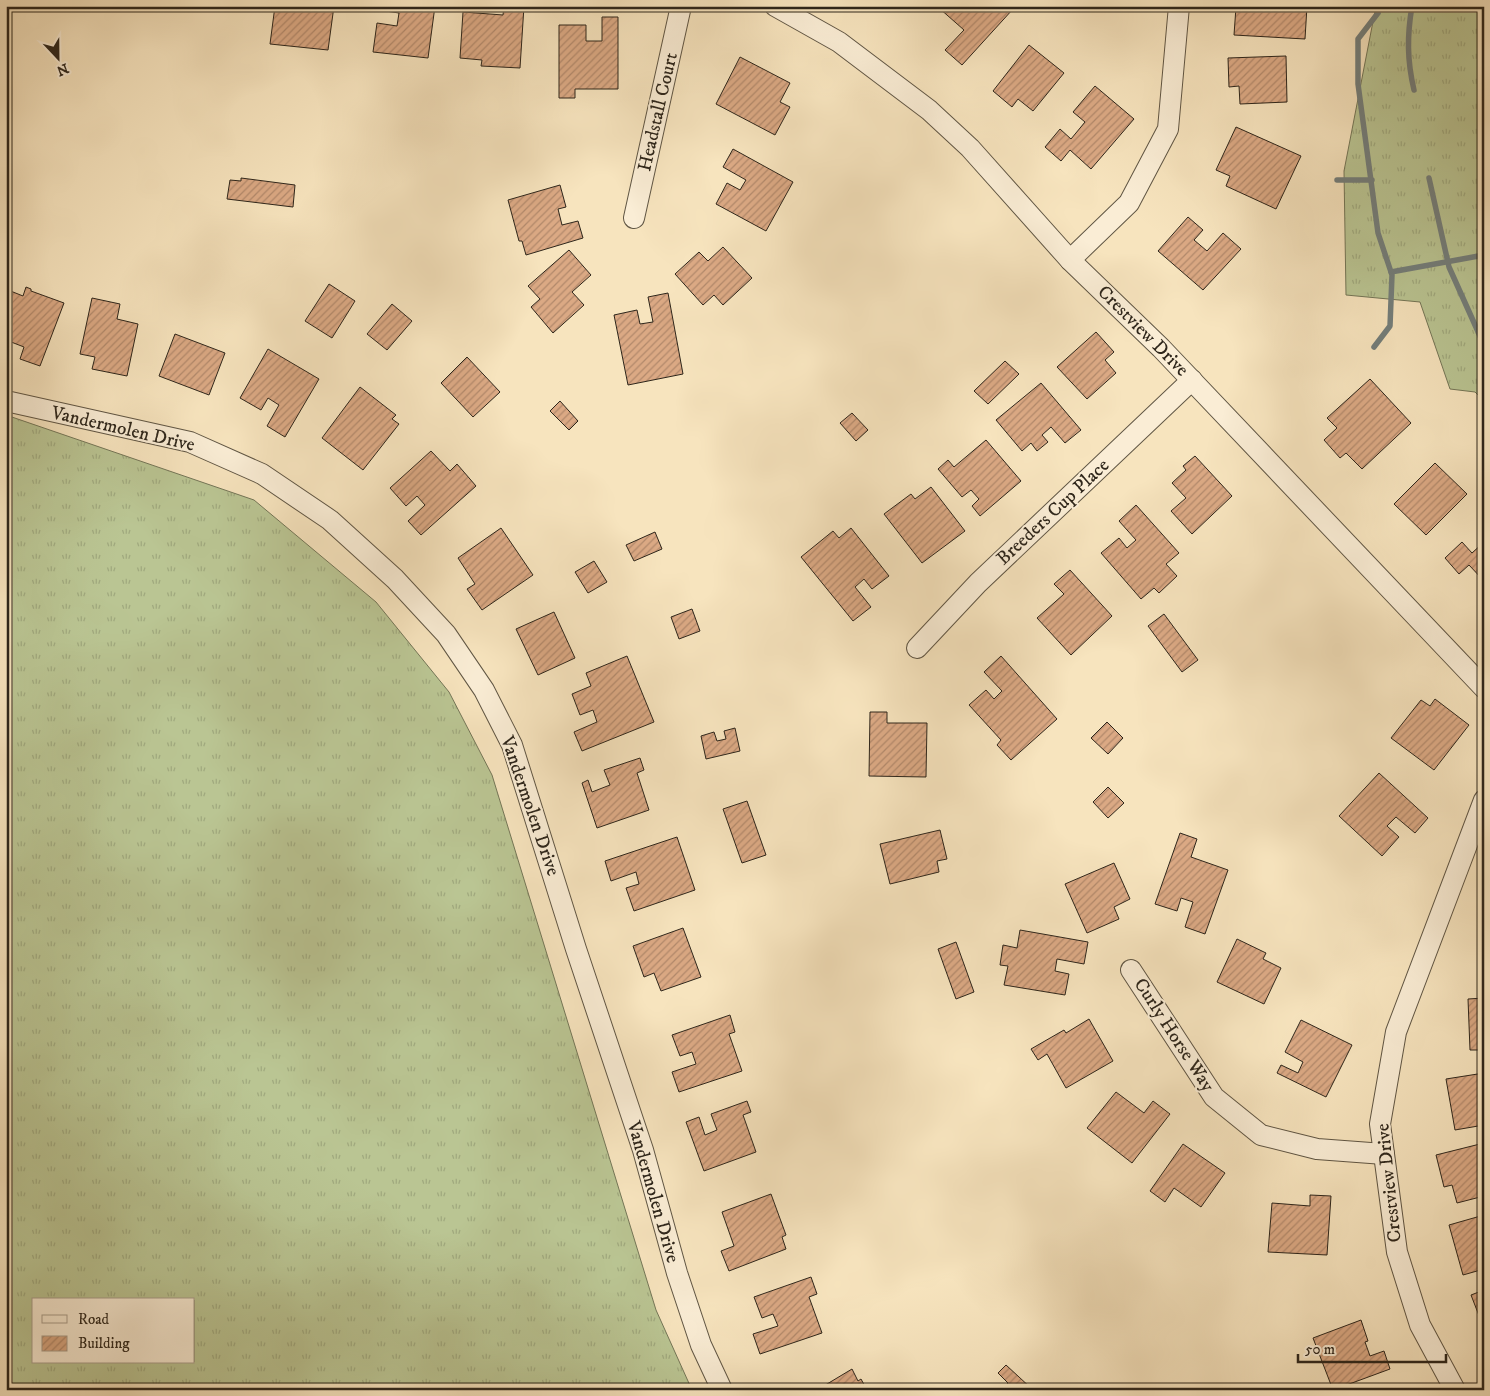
<svg xmlns="http://www.w3.org/2000/svg" width="1490" height="1396" font-family="'IM FELL DW Pica',serif">
  <style>
    .grass { fill: url(#grass-tufts); stroke: #747657; fill-rule: evenodd }
    .lines { fill: none; stroke-linecap: round; stroke-linejoin: round }
    .stream { stroke: #747f7c; stroke-width: 5.5 }
    .building { fill: url(#building-hatch); stroke: #2e261b }
    .minor-casing { stroke: #605644; stroke-width: 22 }
    .minor { stroke: #faedd5; stroke-width: 20 }
    .labels { text-anchor: middle; dominant-baseline: central; stroke-width: 4; stroke-linejoin: round; paint-order: stroke }
    .street-label { font-size: 19px; fill: #2e261b; stroke: #faedd5 }
  </style>
  <defs>
    <pattern id="grass-tufts" width="24" height="20" patternUnits="userSpaceOnUse" patternTransform="scale(1.25)"><rect width="24" height="20" fill="#bac593"/><path d="M3 7l-1-3M5 7V3M7 7l1-3M15 17l-1-3M17 17v-4M19 17l1-3" fill="none" stroke="#a0a97e"/></pattern>
    <pattern id="building-hatch" width="6" height="6" patternUnits="userSpaceOnUse" patternTransform="scale(1.25)"><rect width="6" height="6" fill="#dba984"/><path d="M-1 1l2-2M0 6l6-6M5 7l2-2" fill="none" stroke="#b2896b"/></pattern>
  </defs>
  <rect width="100%" height="100%" fill="#f7e4be"/>
  <filter id="stains"><feTurbulence type="fractalNoise" baseFrequency=".004" numOctaves="4"/><feColorMatrix values="0 0 0 0 .2 0 0 0 0 .09 0 0 0 0 .02 0 0 0 .5 -.17"/></filter>
  <radialGradient id="worn" r=".72"><stop offset=".6" stop-color="#630" stop-opacity="0"/><stop offset="1" stop-color="#630" stop-opacity=".3"/></radialGradient>
  <g class="grass">
    <path d="M 1376,6 L 1484,6 L 1484,401 L 1475,392 L 1450,389 L 1420,302 L 1346,295 L 1344,171 Z"/>
    <path d="M 6,415 L 254,500 L 376,602 L 449,692 L 492,775 L 656,1310 L 692,1390 L 6,1390 ZM 34,1300 L 194,1300 L 194,1362 L 34,1362 Z"/>
  </g>
  <g class="lines">
    <g class="stream">
      <path d="M 1412,6 C 1407,36 1407,60 1414,90"/>
      <path d="M 1429,178 L 1449,267 L 1484,345"/>
      <path d="M 1337,180 L 1372,180"/>
      <path d="M 1391,272 L 1484,255"/>
      <path d="M 1374,347 L 1390,326 L 1392,275 L 1378,233 L 1358,84 L 1358,39 L 1378,13"/>
    </g>
  </g>
  <g class="building">
    <path d="M 275,6 L 334,6 L 328,50 L 270,44 Z"/>
    <path d="M 380,6 L 435,6 L 428,58 L 373,52 L 377,23 L 397,26 L 399,13 L 379,10 Z"/>
    <path d="M 504,6 L 524,6 L 520,68 L 481,66 L 482,60 L 460,58 L 463,12 L 503,15 Z"/>
    <path d="M 940,6 L 1010,6 L 1013,9 L 962,65 L 945,50 L 964,30 L 939,8 Z"/>
    <path d="M 1257,6 L 1307,6 L 1305,39 L 1234,35 L 1236,7 L 1257,9 Z"/>
    <path d="M 602,17 L 618,17 L 618,89 L 575,89 L 575,98 L 559,98 L 559,25 L 586,25 L 586,41 L 602,41 Z"/>
    <path d="M 1029,45 L 1064,73 L 1033,111 L 1018,99 L 1012,107 L 993,91 Z"/>
    <path d="M 1286,56 L 1287,102 L 1240,104 L 1239,86 L 1229,87 L 1228,58 Z"/>
    <path d="M 740,57 L 790,83 L 780,102 L 790,107 L 775,135 L 716,104 Z"/>
    <path d="M 1095,86 L 1134,119 L 1091,169 L 1070,150 L 1061,161 L 1045,147 L 1060,129 L 1071,139 L 1085,122 L 1073,112 Z"/>
    <path d="M 1236,127 L 1301,156 L 1276,209 L 1226,186 L 1230,176 L 1216,170 Z"/>
    <path d="M 733,149 L 793,182 L 766,231 L 716,204 L 727,183 L 740,190 L 746,180 L 723,167 Z"/>
    <path d="M 241,178 L 295,185 L 293,207 L 227,199 L 230,180 L 241,181 Z"/>
    <path d="M 560,185 L 566,207 L 558,209 L 562,225 L 578,221 L 583,238 L 526,255 L 522,241 L 519,241 L 508,200 Z"/>
    <path d="M 1188,217 L 1203,230 L 1194,240 L 1207,251 L 1223,233 L 1241,249 L 1203,290 L 1158,251 Z"/>
    <path d="M 723,247 L 752,278 L 723,305 L 714,295 L 703,305 L 675,274 L 699,252 L 708,261 Z"/>
    <path d="M 569,250 L 591,275 L 572,292 L 584,305 L 553,333 L 531,307 L 540,299 L 528,286 Z"/>
    <path d="M 329,284 L 355,301 L 332,338 L 305,321 Z"/>
    <path d="M 26,287 L 31,289 L 31,291 L 64,303 L 40,366 L 20,359 L 24,347 L 6,340 L 6,294 L 8,290 L 23,296 Z"/>
    <path d="M 668,293 L 683,374 L 628,385 L 614,315 L 637,310 L 640,324 L 653,322 L 648,297 Z"/>
    <path d="M 92,298 L 120,304 L 117,319 L 138,324 L 127,376 L 92,369 L 95,357 L 80,354 Z"/>
    <path d="M 392,304 L 412,321 L 387,350 L 367,334 Z"/>
    <path d="M 1096,332 L 1114,352 L 1105,360 L 1116,373 L 1087,399 L 1057,367 Z"/>
    <path d="M 175,334 L 225,353 L 209,395 L 159,376 Z"/>
    <path d="M 268,349 L 319,379 L 285,437 L 267,426 L 279,405 L 268,398 L 261,410 L 240,398 Z"/>
    <path d="M 467,357 L 500,392 L 473,417 L 441,383 Z"/>
    <path d="M 1005,361 L 1019,374 L 988,404 L 974,391 Z"/>
    <path d="M 1370,379 L 1411,423 L 1362,469 L 1346,453 L 1340,458 L 1324,440 L 1337,428 L 1327,418 Z"/>
    <path d="M 1041,383 L 1081,430 L 1065,443 L 1051,427 L 1042,435 L 1048,442 L 1037,451 L 1031,443 L 1022,451 L 996,420 Z"/>
    <path d="M 360,387 L 396,415 L 392,419 L 399,424 L 363,470 L 322,438 Z"/>
    <path d="M 560,401 L 578,421 L 569,430 L 550,411 Z"/>
    <path d="M 852,413 L 868,430 L 856,441 L 840,423 Z"/>
    <path d="M 986,440 L 1021,481 L 980,516 L 972,506 L 979,499 L 971,490 L 962,497 L 938,469 L 948,460 L 954,467 Z"/>
    <path d="M 431,451 L 450,471 L 457,464 L 476,486 L 421,535 L 408,521 L 425,505 L 417,496 L 406,506 L 390,488 Z"/>
    <path d="M 1195,456 L 1232,496 L 1192,534 L 1171,511 L 1186,498 L 1172,483 L 1186,470 L 1183,466 Z"/>
    <path d="M 1435,463 L 1467,494 L 1426,535 L 1394,504 Z"/>
    <path d="M 931,487 L 965,531 L 922,563 L 884,514 L 911,494 L 915,499 Z"/>
    <path d="M 1136,505 L 1179,553 L 1166,564 L 1177,576 L 1159,593 L 1154,588 L 1141,599 L 1101,553 L 1119,538 L 1127,548 L 1136,540 L 1119,521 Z"/>
    <path d="M 501,528 L 533,575 L 482,610 L 467,589 L 475,584 L 458,558 Z"/>
    <path d="M 851,528 L 889,576 L 872,589 L 864,579 L 855,587 L 871,607 L 853,621 L 801,557 L 833,531 L 839,538 Z"/>
    <path d="M 655,532 L 662,549 L 634,561 L 626,545 Z"/>
    <path d="M 1462,542 L 1472,553 L 1484,542 L 1484,581 L 1469,565 L 1459,574 L 1445,558 Z"/>
    <path d="M 594,561 L 607,582 L 588,593 L 575,572 Z"/>
    <path d="M 1070,570 L 1112,616 L 1071,655 L 1037,618 L 1064,594 L 1054,584 Z"/>
    <path d="M 692,609 L 700,631 L 679,639 L 671,617 Z"/>
    <path d="M 554,612 L 575,658 L 538,675 L 516,629 Z"/>
    <path d="M 1164,614 L 1198,660 L 1182,672 L 1148,626 Z"/>
    <path d="M 627,656 L 654,722 L 582,751 L 574,732 L 597,722 L 593,710 L 580,715 L 572,694 L 591,686 L 586,673 Z"/>
    <path d="M 1001,656 L 1057,719 L 1011,760 L 997,745 L 1001,740 L 969,705 L 986,690 L 994,699 L 1002,691 L 984,672 Z"/>
    <path d="M 1435,699 L 1469,725 L 1434,770 L 1391,738 L 1421,700 L 1430,706 Z"/>
    <path d="M 870,712 L 887,712 L 887,723 L 927,723 L 926,777 L 869,776 Z"/>
    <path d="M 1107,722 L 1123,738 L 1108,754 L 1091,738 Z"/>
    <path d="M 735,728 L 740,751 L 706,759 L 701,736 L 714,732 L 717,741 L 726,739 L 724,731 Z"/>
    <path d="M 640,758 L 644,770 L 637,773 L 649,810 L 597,828 L 582,783 L 588,780 L 592,792 L 610,785 L 604,770 Z"/>
    <path d="M 1379,773 L 1428,818 L 1415,833 L 1396,817 L 1387,826 L 1399,837 L 1382,856 L 1339,816 Z"/>
    <path d="M 1108,787 L 1124,803 L 1108,818 L 1093,802 Z"/>
    <path d="M 747,801 L 766,855 L 742,863 L 723,809 Z"/>
    <path d="M 940,830 L 947,859 L 937,861 L 939,872 L 890,884 L 880,844 Z"/>
    <path d="M 1180,833 L 1197,839 L 1191,857 L 1228,870 L 1205,934 L 1185,927 L 1193,902 L 1181,898 L 1177,911 L 1155,904 Z"/>
    <path d="M 677,837 L 695,890 L 634,911 L 626,888 L 639,884 L 636,872 L 611,881 L 605,861 Z"/>
    <path d="M 1114,863 L 1130,899 L 1114,907 L 1119,919 L 1087,933 L 1065,884 Z"/>
    <path d="M 683,928 L 701,977 L 661,991 L 654,973 L 644,977 L 633,946 Z"/>
    <path d="M 1020,930 L 1088,942 L 1084,964 L 1057,959 L 1055,971 L 1069,974 L 1065,995 L 1004,985 L 1008,966 L 1000,965 L 1003,945 L 1017,948 Z"/>
    <path d="M 1237,939 L 1266,953 L 1263,959 L 1281,968 L 1264,1004 L 1217,982 Z"/>
    <path d="M 956,942 L 974,992 L 956,999 L 938,949 Z"/>
    <path d="M 1484,998 L 1484,1050 L 1470,1050 L 1468,999 Z"/>
    <path d="M 730,1015 L 735,1032 L 729,1034 L 742,1071 L 679,1092 L 672,1072 L 696,1064 L 692,1052 L 680,1056 L 672,1035 Z"/>
    <path d="M 1089,1019 L 1113,1061 L 1066,1088 L 1047,1054 L 1038,1060 L 1031,1049 L 1064,1030 L 1066,1033 Z"/>
    <path d="M 1301,1020 L 1352,1045 L 1326,1097 L 1277,1073 L 1281,1065 L 1298,1073 L 1303,1062 L 1285,1052 Z"/>
    <path d="M 1484,1073 L 1484,1125 L 1455,1130 L 1446,1079 Z"/>
    <path d="M 1116,1092 L 1144,1113 L 1153,1101 L 1170,1114 L 1132,1163 L 1087,1128 Z"/>
    <path d="M 747,1101 L 751,1112 L 743,1115 L 756,1152 L 704,1171 L 686,1122 L 699,1117 L 705,1135 L 717,1130 L 711,1114 Z"/>
    <path d="M 1484,1143 L 1484,1196 L 1457,1203 L 1452,1185 L 1444,1187 L 1436,1155 Z"/>
    <path d="M 1183,1144 L 1225,1173 L 1201,1207 L 1174,1188 L 1165,1202 L 1150,1191 Z"/>
    <path d="M 771,1194 L 786,1235 L 782,1237 L 786,1249 L 729,1271 L 721,1251 L 734,1246 L 722,1212 Z"/>
    <path d="M 1310,1195 L 1331,1196 L 1327,1255 L 1268,1252 L 1272,1203 L 1310,1206 Z"/>
    <path d="M 1484,1215 L 1484,1269 L 1463,1275 L 1449,1225 Z"/>
    <path d="M 811,1277 L 817,1294 L 809,1297 L 822,1333 L 760,1354 L 753,1334 L 778,1326 L 773,1314 L 762,1318 L 754,1297 Z"/>
    <path d="M 1484,1290 L 1484,1326 L 1483,1326 L 1471,1295 Z"/>
    <path d="M 1361,1320 L 1368,1341 L 1365,1342 L 1370,1356 L 1384,1351 L 1390,1369 L 1333,1390 L 1313,1338 Z"/>
    <path d="M 1006,1365 L 1032,1389 L 1032,1390 L 1002,1390 L 1008,1383 L 998,1373 Z"/>
    <path d="M 852,1369 L 858,1381 L 861,1379 L 867,1390 L 817,1390 Z"/>
  </g>
  <g class="lines">
    <g class="minor-casing">
      <g id="minor">
        <path d="M 775,6 L 839,42 L 929,110 L 970,148 L 1070,260 L 1161,348 L 1484,688"/>
        <path d="M 634,218 L 681,6"/>
        <path d="M 1070,260 L 1129,203 L 1168,129 L 1179,6"/>
        <path d="M 6,401 L 190,442 L 262,474 L 330,520 L 395,579 L 446,634 L 484,690 L 512,745 L 576,949 L 643,1150 L 677,1273 L 701,1345 L 722,1390"/>
        <path d="M 917,648 L 978,583 L 1192,380"/>
        <path d="M 1131,970 L 1214,1097 L 1261,1135 L 1317,1149 L 1384,1154"/>
        <path d="M 1455,1390 L 1420,1325 L 1397,1252 L 1380,1124 L 1396,1032 L 1484,800"/>
      </g>
    </g>
    <use href="#minor" class="minor"/>
  </g>
  <g class="labels">
    <g class="street-label">
      <text transform="translate(658 112) rotate(-77)">Headstall Court</text>
      <text transform="translate(1143 331) rotate(45)">Crestview Drive</text>
      <text transform="translate(123 429) rotate(13)">Vandermolen Drive</text>
      <text transform="translate(1053 512) rotate(-43)">Breeders Cup Place</text>
      <text transform="translate(530 806) rotate(71)">Vandermolen Drive</text>
      <text transform="translate(1174 1035) rotate(57)">Curly Horse Way</text>
      <text transform="translate(1389 1183) rotate(-96)">Crestview Drive</text>
      <text transform="translate(653 1192) rotate(74)">Vandermolen Drive</text>
    </g>
  </g>
  <rect width="1490" height="1396" fill="none" stroke="#f7e4be" stroke-width="25"/>
  <rect x="8" y="8" width="1475" height="1381" fill="none" stroke="#2e261b" stroke-width="2.5"/>
  <rect x="12" y="12" width="1465" height="1371" fill="none" stroke="#2e261b"/>
  <rect x="32" y="1298" width="162" height="65" fill="#faedd5" stroke="#a89d8b"/>
  <rect x="42" y="1315" width="25" height="8" fill="#faedd5" stroke="#a89d8b"/>
  <text x="78" y="1324" font-size="15" fill="#2e261b">Road</text>
  <rect x="42" y="1336" width="25" height="15" fill="url(#building-hatch)" stroke="#a89d8b"/>
  <text x="78" y="1348" font-size="15" fill="#2e261b">Building</text>
  <g transform="translate(58 58) rotate(158)" stroke="#faedd5" stroke-width="4" paint-order="stroke">
  <path d="M0-4L9 19L0 12L-9 19Z" fill="#2e261b"/>
  <text y="-8" font-size="14" font-weight="bold" text-anchor="middle" fill="#2e261b">N</text>
  </g>
  <path d="M1298 1354v8h148v-8" fill="none" stroke="#2e261b" stroke-width="2.5"/>
  <text x="1305" y="1354" font-size="15" fill="#2e261b" stroke="#faedd5" stroke-width="4" paint-order="stroke">50 m</text>
  <rect width="100%" height="100%" filter="url(#stains)"/>
  <rect width="100%" height="100%" fill="url(#worn)"/>
</svg>
